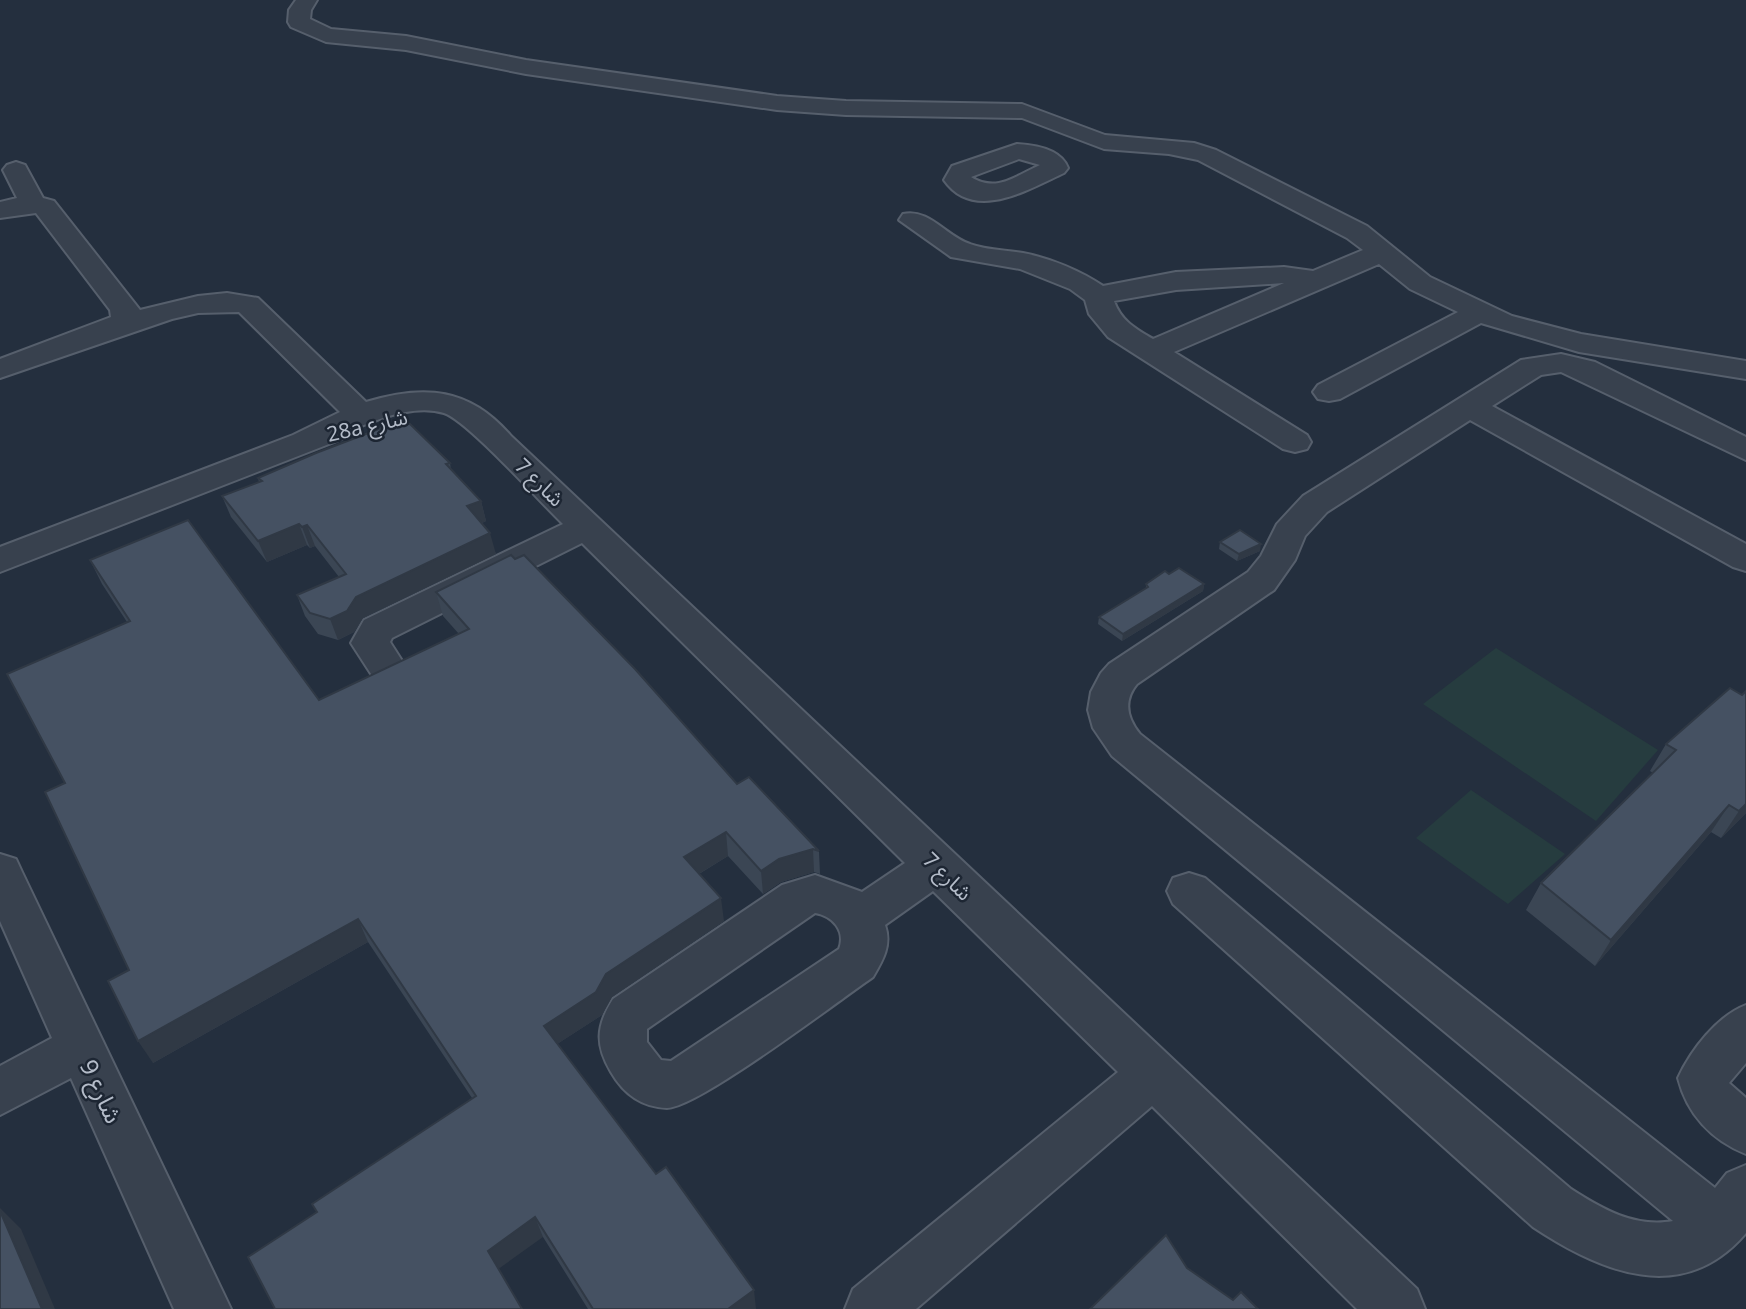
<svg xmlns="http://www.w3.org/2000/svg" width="1746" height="1309" font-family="'Noto Sans','Noto Sans Arabic',sans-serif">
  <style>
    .green { fill: #263c3f }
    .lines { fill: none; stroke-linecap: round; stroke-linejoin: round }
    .minor-casing { stroke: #565f6c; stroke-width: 4 }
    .minor { fill: #38414e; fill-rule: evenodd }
    .wall { fill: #3b4654 }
    .shaded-wall { fill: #303945 }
    .building { fill: #455162; stroke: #303945; stroke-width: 2 }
    .labels { text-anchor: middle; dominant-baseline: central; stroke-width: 5; stroke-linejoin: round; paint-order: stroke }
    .street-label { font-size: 21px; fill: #b4bcc9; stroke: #1d2633 }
    .near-street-label { font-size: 24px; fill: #b4bcc9; stroke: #1d2633 }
  </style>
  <rect width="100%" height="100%" fill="#242f3e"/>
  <g class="green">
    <path d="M 1496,648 L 1658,750 L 1596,821 L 1423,704 Z"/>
    <path d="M 1471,790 L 1565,854 L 1508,904 L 1416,838 Z"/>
  </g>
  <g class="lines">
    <g class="minor-casing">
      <g id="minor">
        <path d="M 296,0 L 317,0 L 311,10 L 310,19 L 331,29 L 406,36 L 526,60 L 777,96 L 846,101 L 1022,104 L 1105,135 L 1194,143 L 1216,150 L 1367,226 L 1430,277 L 1512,316 L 1581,334 L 1746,361 L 1746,379 L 1579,352 L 1481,323 L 1340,399 L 1329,401 L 1318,399 L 1313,392 L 1318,385 L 1458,312 L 1410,289 L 1379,264 L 1174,352 L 1307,435 L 1311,442 L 1307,449 L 1295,452 L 1283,449 L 1108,337 L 1089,314 L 1085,300 L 1070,289 L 1020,269 L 951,257 L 899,220 L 903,214 C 929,208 946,236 970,244 C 986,250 1006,250 1023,253 C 1050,258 1081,271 1103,286 L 1176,272 L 1284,267 L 1313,271 L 1363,250 L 1347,238 L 1198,160 L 1169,154 L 1104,149 L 1022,118 L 846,115 L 777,110 L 526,74 L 406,50 L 326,42 L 291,27 L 288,22 L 289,10 ZM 1284,283 L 1153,339 C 1136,329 1121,321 1114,301 L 1176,290 Z"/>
        <path d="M 1017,144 C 1035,145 1061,149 1068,168 L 1064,173 C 1029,189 974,223 944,180 L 952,166 ZM 1019,159 L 1040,165 C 1015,176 997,193 971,177 Z"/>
        <path d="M 16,162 L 25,165 L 43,198 L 54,201 L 140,310 L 198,296 L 227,293 L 258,298 L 366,402 C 425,384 470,388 511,436 L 1417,1289 L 1425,1309 L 1357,1309 L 1152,1106 L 916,1309 L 845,1309 L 853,1289 L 1118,1072 L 933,891 L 885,925 C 892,945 883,960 873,977 C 838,1001 698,1108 667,1108 C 641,1107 623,1093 611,1072 C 595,1045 596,1026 613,999 L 782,885 L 815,875 L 862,892 L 905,863 L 582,543 L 392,638 L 390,642 L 406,667 L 401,677 L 387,681 L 373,677 L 351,643 L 364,620 L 563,524 C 540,502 468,421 444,413 C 424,407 400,412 380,419 C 367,424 350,428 342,439 L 0,572 L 0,547 L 293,435 L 340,412 L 239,312 L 198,313 L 172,319 L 0,378 L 0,359 L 111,317 L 110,310 L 36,213 L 0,218 L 0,202 L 17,198 L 3,170 L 7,165 ZM 815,913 C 833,916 846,931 839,949 L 671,1061 L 661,1060 L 647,1042 L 647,1029 Z"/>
        <path d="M 1561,354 L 1595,362 L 1746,437 L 1746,460 L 1561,372 L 1541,375 L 1492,406 L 1746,544 L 1746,571 L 1733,567 L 1470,420 L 1327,512 L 1305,536 L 1295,560 L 1274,590 L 1137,684 C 1123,701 1127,718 1140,734 L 1715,1188 L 1727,1173 L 1746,1165 L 1746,1233 C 1683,1307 1601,1272 1533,1227 L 1173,904 L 1167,891 L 1173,878 L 1189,873 L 1205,878 L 1571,1189 C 1602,1209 1635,1228 1673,1221 L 1112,756 L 1093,728 L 1088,710 L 1091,692 L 1101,673 L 1109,664 L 1248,572 L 1261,556 L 1277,524 L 1303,496 L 1521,360 Z"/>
        <path d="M 0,854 L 16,859 L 22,872 L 231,1309 L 174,1309 L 71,1078 L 0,1115 L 0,1066 L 52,1038 L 0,921 Z"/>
        <path d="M 1746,1005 L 1746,1063 L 1729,1083 L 1746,1098 L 1746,1154 C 1711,1140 1687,1114 1678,1078 C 1691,1050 1717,1016 1746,1005 Z"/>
      </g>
    </g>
    <use href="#minor" class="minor"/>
  </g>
  <g class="wall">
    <path d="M 450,463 L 451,470 L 481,501 L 486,521 L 482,523 L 496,554 L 363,618 L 354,632 L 338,640 L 318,634 L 305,616 L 297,595 L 339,577 L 315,546 L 310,548 L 307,545 L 267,562 L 231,517 L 222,496 L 259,482 L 258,478 Z"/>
    <path d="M 1220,542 L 1260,551 L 1237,561 L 1219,549 Z"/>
    <path d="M 90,560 L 319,700 L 459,634 L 443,616 L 436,592 L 737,784 L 819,851 L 820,874 L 814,872 L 781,882 L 763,894 L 728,856 L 699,874 L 724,921 L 612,997 L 602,1015 L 557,1044 L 756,1309 L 588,1309 L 543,1237 L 317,1212 L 472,1098 L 368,942 L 153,1063 L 129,970 L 65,783 L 127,622 L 102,584 Z"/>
    <path d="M 1169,574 L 1204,584 L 1203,591 L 1122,641 L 1098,624 L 1099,617 L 1146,588 L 1146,584 Z"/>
    <path d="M 1730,688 L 1746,813 L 1721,838 L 1711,832 L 1595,966 L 1526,910 L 1541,883 L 1653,773 L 1650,771 L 1666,744 Z"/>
  </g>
  <g class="shaded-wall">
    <path d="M 481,501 L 486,521 L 473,527 L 467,506 Z"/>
    <path d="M 299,524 L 307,545 L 267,562 L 258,541 Z"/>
    <path d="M 307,525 L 315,546 L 310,548 L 302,527 Z"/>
    <path d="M 490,533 L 496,554 L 363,618 L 354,632 L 338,640 L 330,619 L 356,597 Z"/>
    <path d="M 1261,544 L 1260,551 L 1237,561 L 1239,554 Z"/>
    <path d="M 1204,584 L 1203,591 L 1122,641 L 1123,634 Z"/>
    <path d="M 1746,804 L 1746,813 L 1721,838 L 1739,811 Z"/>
    <path d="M 1729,805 L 1711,832 L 1595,966 L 1611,940 Z"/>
    <path d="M 726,832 L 728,856 L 687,881 L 684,857 Z"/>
    <path d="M 813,849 L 814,872 L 781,882 L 763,894 L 761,871 L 779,859 Z"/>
    <path d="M 721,898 L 724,921 L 612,997 L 602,1015 L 551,1048 L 544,1026 L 606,974 Z"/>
    <path d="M 358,919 L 368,942 L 153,1063 L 138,1041 Z"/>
    <path d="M 0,1208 L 21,1229 L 55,1309 L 42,1309 L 0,1211 Z"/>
    <path d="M 535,1217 L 543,1237 L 497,1270 L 488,1251 Z"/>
    <path d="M 754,1290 L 756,1309 L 728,1309 Z"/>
  </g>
  <g class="building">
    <path d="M 392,424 L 410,424 L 450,463 L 446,464 L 481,501 L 467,506 L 490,533 L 356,597 L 347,611 L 330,619 L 310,613 L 297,595 L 346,574 L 307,525 L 302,527 L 299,524 L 258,541 L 222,496 L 262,481 L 258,478 L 316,453 Z"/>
    <path d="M 188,520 L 319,700 L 469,629 L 436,592 L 511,555 L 515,559 L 524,555 L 635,669 L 737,784 L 749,777 L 819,851 L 813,849 L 779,859 L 761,871 L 726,832 L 684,857 L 721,898 L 606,974 L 596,992 L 544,1026 L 656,1174 L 666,1167 L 754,1290 L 728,1309 L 593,1309 L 535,1217 L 488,1251 L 522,1309 L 275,1309 L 248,1257 L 317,1212 L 312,1204 L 476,1096 L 358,919 L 138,1041 L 108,981 L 129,970 L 45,792 L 65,783 L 7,674 L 130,621 L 90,560 Z"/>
    <path d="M 1240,530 L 1261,544 L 1239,554 L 1220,542 Z"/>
    <path d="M 1179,568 L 1204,584 L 1123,634 L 1099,617 L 1148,587 L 1146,584 L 1165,571 L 1169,574 Z"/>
    <path d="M 1730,688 L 1742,695 L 1746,691 L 1746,804 L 1739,811 L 1729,805 L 1611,940 L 1541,883 L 1676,750 L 1666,744 Z"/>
    <path d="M 0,1211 L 42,1309 L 0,1309 Z"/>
    <path d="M 1166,1235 L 1187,1268 L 1233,1300 L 1241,1292 L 1258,1309 L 1090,1309 Z"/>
  </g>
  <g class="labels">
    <g class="street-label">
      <text transform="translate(367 425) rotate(-13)">28a شارع</text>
      <text transform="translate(540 482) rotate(44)">شارع 7</text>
      <text transform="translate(948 876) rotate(44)">شارع 7</text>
    </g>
    <g class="near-street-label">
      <text transform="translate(102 1091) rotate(65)">شارع 9</text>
    </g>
  </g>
</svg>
